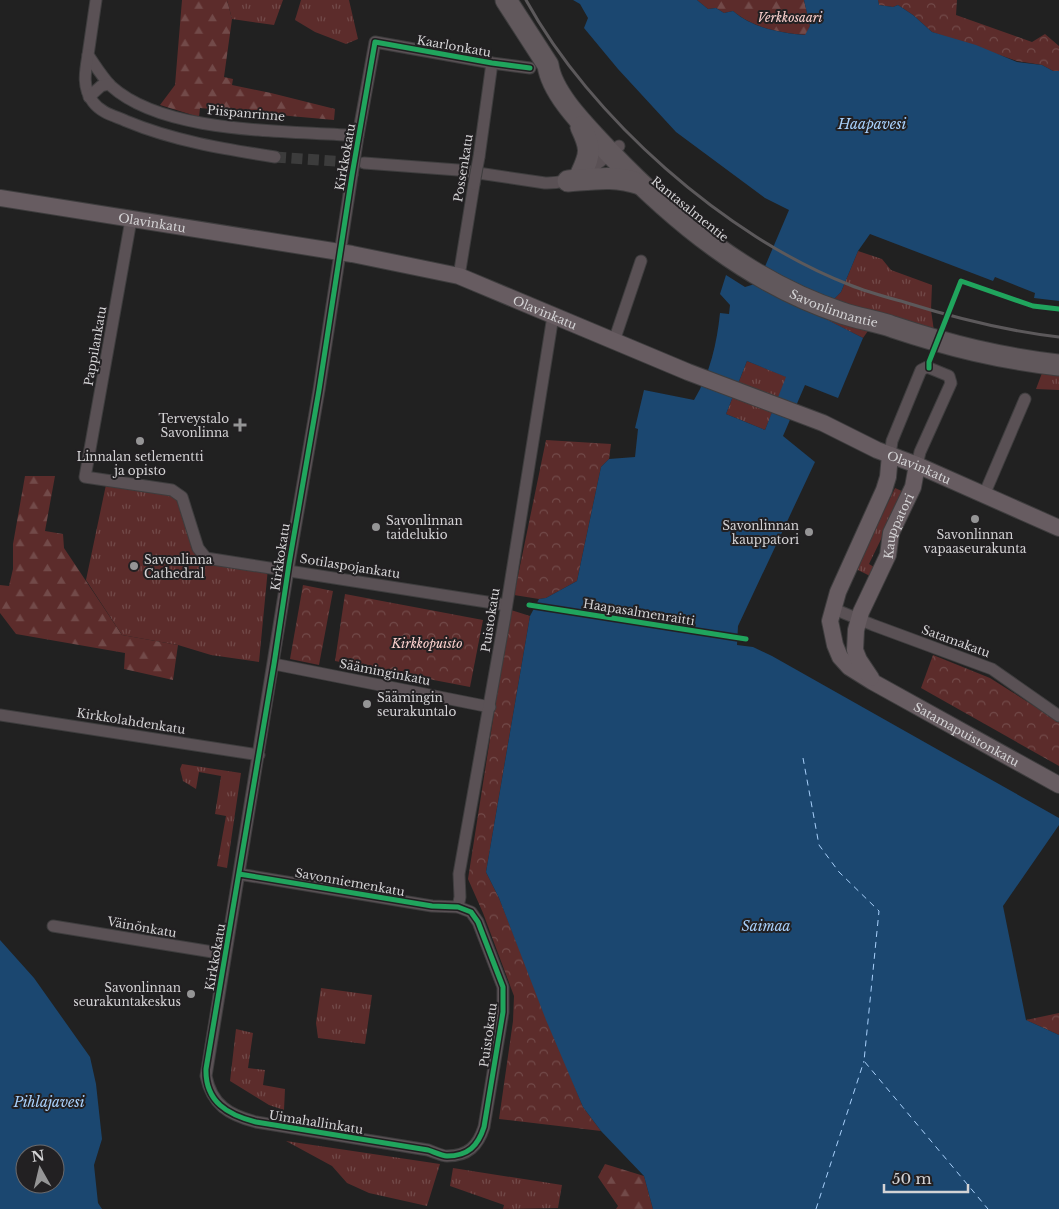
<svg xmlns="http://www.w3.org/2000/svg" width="1059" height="1209" font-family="'Libre Baskerville',serif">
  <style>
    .grass { fill: url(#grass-tufts) }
    .forest { fill: url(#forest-firs) }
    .park { fill: url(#park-crowns) }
    .water { fill: #1b4770; fill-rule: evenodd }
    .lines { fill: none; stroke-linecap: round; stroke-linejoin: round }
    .ferry { stroke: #a8d0fb; stroke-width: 1; stroke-dasharray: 6 5; stroke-linecap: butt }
    .street-tunnel { stroke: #3c3c3c; stroke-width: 11; stroke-dasharray: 11 5.5; stroke-linecap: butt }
    .street-casing { stroke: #3e3d3e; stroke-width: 13 }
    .secondary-casing { stroke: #3e3d3e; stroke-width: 18 }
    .highway-casing { stroke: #3e3d3e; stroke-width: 23 }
    .street { stroke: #5a5155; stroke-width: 11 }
    .secondary { stroke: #675c61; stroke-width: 16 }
    .highway { stroke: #61585c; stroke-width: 21 }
    .rail { stroke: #5c595b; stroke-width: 3 }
    .street-bridge-casing { stroke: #3e3d3e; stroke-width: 13; stroke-linecap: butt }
    .street-bridge { stroke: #5a5155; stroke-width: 11 }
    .cycleway-casing { stroke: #222022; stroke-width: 8 }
    .cycleway { stroke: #20a55d; stroke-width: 5 }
    .poi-dot { fill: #959596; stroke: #222022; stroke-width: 2 }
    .labels { text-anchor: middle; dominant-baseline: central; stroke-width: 4; stroke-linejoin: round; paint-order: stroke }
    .park-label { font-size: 12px; font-style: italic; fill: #fcd1ce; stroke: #222022 }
    .street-label { font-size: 12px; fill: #d4d3d5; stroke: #222022 }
    .poi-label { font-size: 12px; fill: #d4d3d5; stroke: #222022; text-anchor: end }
    .water-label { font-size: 14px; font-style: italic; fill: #a8d0fb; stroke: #222022 }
  </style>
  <defs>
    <pattern id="grass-tufts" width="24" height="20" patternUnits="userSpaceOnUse" patternTransform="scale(1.25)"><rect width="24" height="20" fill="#5c2c2b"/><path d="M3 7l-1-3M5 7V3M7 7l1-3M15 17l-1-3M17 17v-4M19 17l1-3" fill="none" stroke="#724a49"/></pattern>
    <pattern id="forest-firs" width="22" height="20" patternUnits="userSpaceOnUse" patternTransform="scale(1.25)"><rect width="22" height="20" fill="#5c2c2b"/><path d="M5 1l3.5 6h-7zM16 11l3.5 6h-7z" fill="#724a49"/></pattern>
    <pattern id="park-crowns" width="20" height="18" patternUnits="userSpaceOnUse" patternTransform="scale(1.25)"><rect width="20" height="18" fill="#5c2c2b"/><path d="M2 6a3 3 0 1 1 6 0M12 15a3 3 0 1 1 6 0" fill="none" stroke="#724a49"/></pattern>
  </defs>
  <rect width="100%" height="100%" fill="#212121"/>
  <g class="grass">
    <path d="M 227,0 L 283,0 L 274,25 L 232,19 Z"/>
    <path d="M 301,0 L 349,0 L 358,39 L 346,44 L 315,32 L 295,20 Z"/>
    <path d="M 858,251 L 882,259 L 891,270 L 932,285 L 931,310 L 935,338 L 870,328 L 863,338 L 817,315 L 841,292 Z"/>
    <path d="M 747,361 L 787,377 L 765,430 L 726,414 Z"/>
    <path d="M 1042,373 L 1059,376 L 1059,390 L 1036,389 Z"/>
    <path d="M 107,480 L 182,497 L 206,558 L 268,568 L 259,662 L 211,655 L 178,645 L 122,635 L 86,580 Z"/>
    <path d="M 895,488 L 904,492 L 869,564 L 874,567 L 870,576 L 856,569 Z"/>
    <path d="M 182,764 L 241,773 L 227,868 L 217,866 L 226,816 L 215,814 L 221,776 L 199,772 L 196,789 L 183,781 L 180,769 Z"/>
    <path d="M 321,988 L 372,995 L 365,1044 L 318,1038 L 316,1023 Z"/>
    <path d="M 236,1029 L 253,1033 L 248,1068 L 265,1070 L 263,1085 L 285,1089 L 284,1110 L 269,1105 L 230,1081 Z"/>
    <path d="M 286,1141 L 440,1164 L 427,1206 L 369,1193 L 347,1183 L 332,1166 Z"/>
    <path d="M 453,1168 L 562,1185 L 558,1208 L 503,1209 L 504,1205 L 450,1186 Z"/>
  </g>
  <g class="forest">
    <path d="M 182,0 L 227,0 L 232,19 L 224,77 L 233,79 L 232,85 L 271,93 L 335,109 L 334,120 L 200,108 L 199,117 L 160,105 L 175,85 Z"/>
    <path d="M 697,0 L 804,0 L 810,26 L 806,35 C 780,33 753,28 733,11 L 724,13 L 716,8 L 708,9 Z"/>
    <path d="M 25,476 L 55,476 L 45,531 L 63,534 L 64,548 L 122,635 L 178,645 L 173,680 L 124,669 L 125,653 L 16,634 L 0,613 L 0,585 L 9,586 L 13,569 L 13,544 Z"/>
    <path d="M 605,1164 L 644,1176 L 653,1209 L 616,1209 L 618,1206 L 598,1177 Z"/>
  </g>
  <g class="park">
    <path d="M 878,0 L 957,0 L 956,15 L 1032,42 L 1045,34 L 1059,46 L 1059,71 L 1053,71 L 1042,65 L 1017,61 L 932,32 L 913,15 L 898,5 L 893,7 L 879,5 Z"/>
    <path d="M 546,440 L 611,444 L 609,459 L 601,467 L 577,581 L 546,598 L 539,599 L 514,595 Z"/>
    <path d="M 303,585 L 333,591 L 319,665 L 290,659 Z"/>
    <path d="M 345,594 L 483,620 L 470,687 L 335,661 Z"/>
    <path d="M 511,610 L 530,616 L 486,872 L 499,898 L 583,1107 L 601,1131 L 499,1119 L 513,1021 L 514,996 L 483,913 L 468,879 L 510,611 Z"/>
    <path d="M 933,655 L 990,678 L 1059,722 L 1059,766 L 921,688 Z"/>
    <path d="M 1059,1013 L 1059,1035 L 1026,1020 Z"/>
  </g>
  <g class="water">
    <path d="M 573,0 L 697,0 L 708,9 L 716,8 L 724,13 L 733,11 C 753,28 780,33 805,35 L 810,26 L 804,0 L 878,0 L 879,5 L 893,7 L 898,5 L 913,15 L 932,32 L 976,45 L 1017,62 L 1042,65 L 1053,71 L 1059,71 L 1059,301 L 1034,298 L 1035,293 L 995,277 L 993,281 L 870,234 L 858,251 L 841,292 L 818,315 L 863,338 L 838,398 L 805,385 L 783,436 L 815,462 L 738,626 L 737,645 L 753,647 L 772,656 L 1059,818 L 1059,825 L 1003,906 L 1026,1020 L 1059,1035 L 1059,1209 L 653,1209 L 644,1176 L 601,1131 L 583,1107 L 546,1020 L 499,898 L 486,872 L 530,616 L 539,599 L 546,598 L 577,581 L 601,467 L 609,459 L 635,457 L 638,429 L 635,428 L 644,390 L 694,400 C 710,374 717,343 720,313 L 729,314 L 730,305 L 720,294 L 726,275 L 745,287 L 758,283 L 789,210 L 765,198 L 676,132 L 618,69 L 584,28 L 588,18 L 580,4 ZM 747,361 L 786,377 L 765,430 L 726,414 Z"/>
    <path d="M 0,940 L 34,978 L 90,1057 L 96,1084 L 102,1139 L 94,1165 L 98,1203 L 102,1209 L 0,1209 ZM 25,1154 L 55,1154 L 55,1184 L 25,1184 Z"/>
  </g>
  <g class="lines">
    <g class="ferry">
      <path d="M 803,758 L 819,845 L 839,872 L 879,911 L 864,1061 L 988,1209"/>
      <path d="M 816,1209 L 864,1061"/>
    </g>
    <path class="street-tunnel" d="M 275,157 L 363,163"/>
    <g class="street-casing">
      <g id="street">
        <path d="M 96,0 L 88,55 C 95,65 102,77 111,86 C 165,135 288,130 358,136 L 375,42 L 492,63 L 530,68"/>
        <path d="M 88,55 C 85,72 82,88 93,102 C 101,113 115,116 126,121 C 174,141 224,149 275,157"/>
        <path d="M 89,97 L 101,86 L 109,84"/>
        <path d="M 479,157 L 492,63"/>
        <path d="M 364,163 L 458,170 L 545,183 C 576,184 597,165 619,146"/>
        <path d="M 131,220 L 85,477 L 172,490 L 182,497 L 198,548 L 206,558 L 506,605"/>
        <path d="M 459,276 L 474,184"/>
        <path d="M 614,341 L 641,261"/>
        <path d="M 890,455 L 892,441 L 921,370 L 927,367 L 949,376 L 951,383 L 920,452 L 917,465"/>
        <path d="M 984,495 L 1025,399"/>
        <path d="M 834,609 L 873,625 L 992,669 L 1059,716"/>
        <path d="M 274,664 L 490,707"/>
        <path d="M 0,715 L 259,755"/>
        <path d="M 239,874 L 432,906 L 458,907 L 471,912 L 478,922 L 503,987 L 503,1012 L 484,1127 C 478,1146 468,1156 447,1156 C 442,1156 434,1152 428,1150 L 256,1122 C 229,1115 212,1105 206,1076 L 289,564 L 319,390 L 352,175"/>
        <path d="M 458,907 L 460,897 L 459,874 L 505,616 L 553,316"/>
        <path d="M 53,926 L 225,954"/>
      </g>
    </g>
    <g class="secondary-casing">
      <g id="secondary">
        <path id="s1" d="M 0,198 L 352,254 L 459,276 L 688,372 L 823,423 L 877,450 L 917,465 L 1059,528"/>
        <path id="s2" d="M 890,455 L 888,477 L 884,490 L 838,592 L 830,621 L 835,645 L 840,657 L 849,667 L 873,682 L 1059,785"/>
        <path id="s3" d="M 871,678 L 859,660 L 855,650 L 856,630 L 861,612 L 888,555 L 891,533 L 913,487 L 917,465"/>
      </g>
    </g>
    <g class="highway-casing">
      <g id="highway">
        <path id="s4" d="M 506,0 L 548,65 C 552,95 588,129 608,151 C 674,220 750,283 842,313 C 859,319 877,321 893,327 C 950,346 999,358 1059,365"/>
        <path d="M 581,174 C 591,153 591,148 581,127"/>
        <path d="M 568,181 C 593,179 616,175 640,184"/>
      </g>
    </g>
    <use href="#street" class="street"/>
    <use href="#secondary" class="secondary"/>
    <use href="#highway" class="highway"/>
    <path class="rail" d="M 526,0 C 590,117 726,237 850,285 C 867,292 886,297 904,302 C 955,318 1006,331 1059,337"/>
    <g class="street-bridge-casing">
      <g id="street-bridge">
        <path d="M 352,175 L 358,136"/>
        <path d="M 474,184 L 479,157"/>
      </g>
    </g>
    <use href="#street-bridge" class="street-bridge"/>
    <g class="cycleway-casing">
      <g id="cycleway">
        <path d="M 929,368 L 929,362 L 961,281 L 1033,306 L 1059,309"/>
        <path d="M 529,605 L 746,639"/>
        <path d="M 239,874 L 432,906 L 458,907 L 471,912 L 478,922 L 503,987 L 503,1012 L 484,1127 C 478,1146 468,1156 447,1156 C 442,1156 434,1152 428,1150 L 256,1122 C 228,1115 205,1102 206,1069 L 274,664 L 289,564 L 319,390 L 352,175 L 375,42 L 492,63 L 530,68"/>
      </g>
    </g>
    <use href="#cycleway" class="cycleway"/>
  </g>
  <g class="poi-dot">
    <path d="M237.5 417.5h5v5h5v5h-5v5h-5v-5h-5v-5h5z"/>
    <circle cx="140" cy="441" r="5"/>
    <circle cx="975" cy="519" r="5"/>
    <circle cx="376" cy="527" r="5"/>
    <circle cx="809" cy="532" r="5"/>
    <circle cx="134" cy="566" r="5"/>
    <circle cx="367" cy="704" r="5"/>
    <circle cx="191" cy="994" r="5"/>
  </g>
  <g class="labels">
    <g class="park-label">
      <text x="790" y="17">Verkkosaari</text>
      <text x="427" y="643">Kirkkopuisto</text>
    </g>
    <g class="street-label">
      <text transform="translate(454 46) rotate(10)">Kaarlonkatu</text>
      <text transform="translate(246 113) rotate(5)">Piispanrinne</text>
      <text transform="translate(345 157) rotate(-80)">Kirkkokatu</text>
      <text transform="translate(463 168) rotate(-81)">Possenkatu</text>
      <text transform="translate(690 209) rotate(39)">Rantasalmentie</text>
      <text stroke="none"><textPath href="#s1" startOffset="154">Olavinkatu</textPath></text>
      <text stroke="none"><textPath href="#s4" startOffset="462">Savonlinnantie</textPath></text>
      <text stroke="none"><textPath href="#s1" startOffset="559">Olavinkatu</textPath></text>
      <text transform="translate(95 346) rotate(-80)">Pappilankatu</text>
      <text stroke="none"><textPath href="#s1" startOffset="964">Olavinkatu</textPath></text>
      <text stroke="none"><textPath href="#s3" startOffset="165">Kauppatori</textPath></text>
      <text transform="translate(280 557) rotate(-81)">Kirkkokatu</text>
      <text transform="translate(350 566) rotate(9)">Sotilaspojankatu</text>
      <text transform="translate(639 612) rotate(9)">Haapasalmenraitti</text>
      <text transform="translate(490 620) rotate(-81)">Puistokatu</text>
      <text transform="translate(956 641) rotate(20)">Satamakatu</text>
      <text transform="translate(385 672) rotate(11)">Sääminginkatu</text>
      <text transform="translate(131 721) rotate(9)">Kirkkolahdenkatu</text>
      <text stroke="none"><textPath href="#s2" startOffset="364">Satamapuistonkatu</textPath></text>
      <text transform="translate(350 882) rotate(10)">Savonniemenkatu</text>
      <text transform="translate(142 927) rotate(10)">Väinönkatu</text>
      <text transform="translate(215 957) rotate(-80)">Kirkkokatu</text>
      <text transform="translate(488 1035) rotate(-82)">Puistokatu</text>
      <text transform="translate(316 1122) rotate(9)">Uimahallinkatu</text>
    </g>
    <g class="poi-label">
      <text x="229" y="418">Terveystalo<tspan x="229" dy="14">Savonlinna</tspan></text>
      <text x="140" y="456" text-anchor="middle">Linnalan setlementti<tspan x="140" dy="14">ja opisto</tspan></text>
      <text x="386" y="520" text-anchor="start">Savonlinnan<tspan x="386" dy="14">taidelukio</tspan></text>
      <text x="799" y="525">Savonlinnan<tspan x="799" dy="14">kauppatori</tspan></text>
      <text x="975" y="534" text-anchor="middle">Savonlinnan<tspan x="975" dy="14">vapaaseurakunta</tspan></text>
      <text x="144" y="559" text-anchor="start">Savonlinna<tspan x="144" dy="14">Cathedral</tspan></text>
      <text x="377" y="697" text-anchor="start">Säämingin<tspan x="377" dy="14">seurakuntalo</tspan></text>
      <text x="181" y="987">Savonlinnan<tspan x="181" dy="14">seurakuntakeskus</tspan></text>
    </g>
    <g class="water-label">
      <text x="872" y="124">Haapavesi</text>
      <text x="766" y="926">Saimaa</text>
      <text x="49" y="1102">Pihlajavesi</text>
    </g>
  </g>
  <g transform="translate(40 1169) rotate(352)"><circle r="24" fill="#222022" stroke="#69686a"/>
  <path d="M0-4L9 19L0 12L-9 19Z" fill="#959596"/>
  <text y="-8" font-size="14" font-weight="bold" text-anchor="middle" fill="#d4d3d5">N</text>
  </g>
  <path d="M884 1184v8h84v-8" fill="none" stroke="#d4d3d5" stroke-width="2.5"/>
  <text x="892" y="1184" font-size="15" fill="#d4d3d5" stroke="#222022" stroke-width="4" paint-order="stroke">50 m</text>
</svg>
